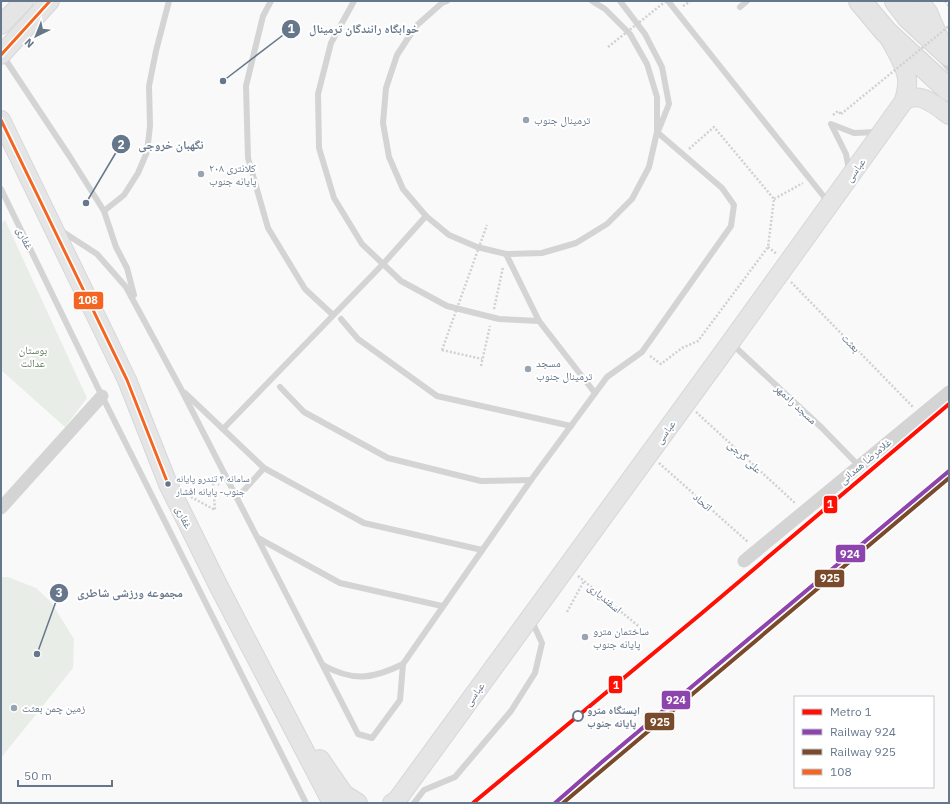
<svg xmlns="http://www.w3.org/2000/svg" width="950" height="804" font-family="'IBM Plex Sans','Noto Naskh Arabic',sans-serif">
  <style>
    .green { fill: #e8ede7 }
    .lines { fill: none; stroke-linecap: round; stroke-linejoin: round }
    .secondary-casing { stroke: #d5d7d9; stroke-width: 20 }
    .highway-casing { stroke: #d4d5d7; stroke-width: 24 }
    .path { stroke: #d0d1d3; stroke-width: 2.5; stroke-dasharray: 2 2; stroke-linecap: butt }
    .lane { stroke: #d4d4d5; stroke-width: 6 }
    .street { stroke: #d4d4d5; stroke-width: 13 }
    .secondary { stroke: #e5e5e5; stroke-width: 18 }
    .highway { stroke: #e5e5e5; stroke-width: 22 }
    .path-bridge { stroke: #d0d1d3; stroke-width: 2.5; stroke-dasharray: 2 2; stroke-linecap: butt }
    .bus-1-casing { stroke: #fff; stroke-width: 6 }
    .bus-1 { stroke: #f26522; stroke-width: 3 }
    .rail-1-casing { stroke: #fff; stroke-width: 7 }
    .rail-2-casing { stroke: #fff; stroke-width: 7 }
    .rail-1 { stroke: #8e44ad; stroke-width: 4 }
    .rail-2 { stroke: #7a4b2a; stroke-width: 4 }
    .metro-1-casing { stroke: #fff; stroke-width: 7 }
    .metro-1 { stroke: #ff0f04; stroke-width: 4 }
    .poi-dot { fill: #99a4b2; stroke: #fff; stroke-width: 1.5 }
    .bus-dot { fill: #66778c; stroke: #fff; stroke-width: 1.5 }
    .stop-dot { fill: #fff; stroke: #66778c; stroke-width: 2 }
    .labels { text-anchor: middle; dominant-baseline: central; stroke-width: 4; stroke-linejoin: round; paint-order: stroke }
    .bus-label { font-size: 10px; fill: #66778c; stroke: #fff; text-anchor: start }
    .poi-label { font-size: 11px; fill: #66778c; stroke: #fff; text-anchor: start }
    .street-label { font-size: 11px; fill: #66778c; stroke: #fff }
    .park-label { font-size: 11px; fill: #647c62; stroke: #fff }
    .stop-label { font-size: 11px; font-weight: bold; fill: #66778c; stroke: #fff; text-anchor: start }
    .leader { fill: none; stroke: #66778c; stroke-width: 1.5 }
    .callout-dot { fill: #66778c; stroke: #fff; stroke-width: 1.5 }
    .mark-label { font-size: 12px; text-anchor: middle; font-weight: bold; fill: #fff }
    .callout-label { font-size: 12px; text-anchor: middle; font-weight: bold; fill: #66778c; stroke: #fff; stroke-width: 4; stroke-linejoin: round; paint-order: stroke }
    .line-badge { stroke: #fff; stroke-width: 1.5 }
    .badge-label { font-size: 11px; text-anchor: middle; font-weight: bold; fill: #fff }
  </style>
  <rect width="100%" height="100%" fill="#f9f9f9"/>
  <g class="green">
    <path d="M 5,220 L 87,398 L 65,427 L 1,370 L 1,224 Z"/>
    <path d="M 1,577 L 8,577 L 36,588 L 51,602 L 74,639 L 73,668 L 1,758 Z"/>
  </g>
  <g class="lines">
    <g class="secondary-casing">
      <g id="secondary">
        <path d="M 919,1 L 928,12 L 944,49"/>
        <path d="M 1,25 L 24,1"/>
        <path d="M 889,38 C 895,49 906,66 907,79 C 908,86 906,93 904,101"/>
        <path d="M 1,55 L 50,1"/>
        <path d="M 1,120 L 127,380 L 168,484 L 219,587 L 332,803"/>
        <path d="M 320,759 L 344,794 L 358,803"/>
        <path d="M 392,803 L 397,800 L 730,343 L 904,101 C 919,90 937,106 949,115"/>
      </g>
    </g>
    <g class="highway-casing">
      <g id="highway">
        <path d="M 860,1 L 886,32 L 949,90"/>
        <path d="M 896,1 L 909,18 L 949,55"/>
      </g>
    </g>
    <g class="path">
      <path d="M 945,1 L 949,6"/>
      <path d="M 683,6 L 691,1"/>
      <path d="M 833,115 L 838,111 L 841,114"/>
      <path d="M 774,199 L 803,183"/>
      <path d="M 768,247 L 777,254"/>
      <path d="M 791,282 L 913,407"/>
      <path d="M 494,309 L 503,267"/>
      <path d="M 442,350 L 482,359"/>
      <path d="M 650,356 L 661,364 L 682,348 L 698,341 L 768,247 L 774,199 L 714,127 L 689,149"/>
      <path d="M 481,366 L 490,326"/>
      <path d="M 696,412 L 795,503"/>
      <path d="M 659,463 L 748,542"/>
      <path d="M 191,497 L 215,510 L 213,480 L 219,485"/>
      <path d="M 578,576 L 642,629"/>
      <path d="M 567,612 L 584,581"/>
    </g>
    <g class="lane">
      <path d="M 271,1 L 263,16 L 246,86 L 248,158 L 268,228 L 305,289 L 333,315"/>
      <path d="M 354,1 L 331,43 L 318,94 L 319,148 L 334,198 L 362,244 L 401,281 L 447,306 L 499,319 L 539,321"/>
      <path d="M 447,1 L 442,3 L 416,26 L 397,55 L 386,88 L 383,123 L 389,157 L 403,189 L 426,216 L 449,235 L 477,247 L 506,254 L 542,253 L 576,243 L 607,224 L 632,199 L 649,167 L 657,132 L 657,97 L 647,64 L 630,34 L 605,9 L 592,1"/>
      <path d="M 620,1 L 645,34 L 662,67 L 669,104 L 659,129"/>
      <path d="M 668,1 L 829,203"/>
      <path d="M 740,7 L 747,1"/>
      <path d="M 3,56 L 70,157 L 104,211 L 116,247 L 127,268 L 134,295"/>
      <path d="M 941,59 L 949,69"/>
      <path d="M 849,170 L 846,154 L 831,124 L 854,133 L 877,132"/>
      <path d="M 1,189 L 98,388 L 306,803"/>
      <path d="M 104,211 L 124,195 L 138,173 L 147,152 L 150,126 L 149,86 L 156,51 L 169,1"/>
      <path d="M 60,230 L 97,254 L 126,287 L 181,389 L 358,734 L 372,738 L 400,700 L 403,664 L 531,480 L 607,377 L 642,352 L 731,226 L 734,205 L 722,188 L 657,132"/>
      <path d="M 506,254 L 539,321 L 595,393"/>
      <path d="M 341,319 L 358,339 L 437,396 L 571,426"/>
      <path d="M 732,344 L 822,428 L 859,466"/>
      <path d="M 280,387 L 304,412 L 388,458 L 481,481 L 531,480"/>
      <path d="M 185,393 L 264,468 L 364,523 L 482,550"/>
      <path d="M 223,429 L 383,264 L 426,216"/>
      <path d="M 237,498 L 264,468"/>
      <path d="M 258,538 L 340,583 L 442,606"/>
      <path d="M 323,665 C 353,682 373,679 403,664"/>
      <path d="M 414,803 L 424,790 L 455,777 L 511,711 L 535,673 L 542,643 L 531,619"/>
    </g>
    <g class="street">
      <path d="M 1,508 L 102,396"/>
      <path d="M 744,561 L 949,392"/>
    </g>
    <use href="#secondary" class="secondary"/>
    <use href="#highway" class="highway"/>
    <g class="path-bridge">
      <path d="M 608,47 L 666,1"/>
      <path d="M 841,114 L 949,26"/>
      <path d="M 442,350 L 487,225"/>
    </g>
    <g class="bus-1-casing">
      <g id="bus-1">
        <path d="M 1,55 L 50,1"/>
        <path d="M 1,120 L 127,380 L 168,484"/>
      </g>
    </g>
    <use href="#bus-1" class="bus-1"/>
    <g class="rail-1-casing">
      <path id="rail-1" d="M 555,803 L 602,762 L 949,471"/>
    </g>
    <g class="rail-2-casing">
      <path id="rail-2" d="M 563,803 L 949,478"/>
    </g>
    <use href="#rail-1" class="rail-1"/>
    <use href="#rail-2" class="rail-2"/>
    <g class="metro-1-casing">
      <path id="metro-1" d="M 473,803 L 702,613 L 949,404"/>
    </g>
    <use href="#metro-1" class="metro-1"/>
  </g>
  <g class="poi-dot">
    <circle cx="526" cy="120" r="4"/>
    <circle cx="201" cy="174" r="4"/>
    <circle cx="528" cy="369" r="4"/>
    <circle cx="585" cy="637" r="4"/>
    <circle cx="14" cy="708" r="4"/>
  </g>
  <circle class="bus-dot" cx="168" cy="484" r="3.5"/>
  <circle class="stop-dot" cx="578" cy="716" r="5"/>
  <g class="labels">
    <g class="bus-label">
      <text x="176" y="478">سامانه ۴ تندرو پایانه<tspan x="176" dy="13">جنوب- پایانه افشار</tspan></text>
    </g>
    <g class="poi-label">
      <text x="534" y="120">ترمینال جنوب</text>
      <text x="209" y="168">کلانتری ۲۰۸<tspan x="209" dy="13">پایانه جنوب</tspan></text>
      <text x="536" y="363">مسجد<tspan x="536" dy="13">ترمینال جنوب</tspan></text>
      <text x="593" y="631">ساختمان مترو<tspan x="593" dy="13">پایانه جنوب</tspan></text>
      <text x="22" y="708">زمین چمن بعثت</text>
    </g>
    <g class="street-label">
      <text transform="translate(855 170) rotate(-54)">عباسی</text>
      <text transform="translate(25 238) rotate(64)">غفاری</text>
      <text transform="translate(851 343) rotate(46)">بعثت</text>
      <text transform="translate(796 404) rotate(43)">مسجد رادمهر</text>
      <text transform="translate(665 432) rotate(-54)">عباسی</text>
      <text transform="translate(745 457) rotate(43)">علی گرجی</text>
      <text transform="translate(865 461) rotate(-40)">غلامرضا همدانی</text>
      <text transform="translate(703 502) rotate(41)">اتحاد</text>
      <text transform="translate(184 517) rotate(64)">غفاری</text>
      <text transform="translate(605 598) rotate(40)">اسفندیاری</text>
      <text transform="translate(474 694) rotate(-54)">عباسی</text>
    </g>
    <g class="park-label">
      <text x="33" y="350">بوستان<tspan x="33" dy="13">عدالت</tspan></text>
    </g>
    <g class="stop-label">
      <text x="587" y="710">ایستگاه مترو<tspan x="587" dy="13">پایانه جنوب</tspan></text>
    </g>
  </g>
  <path class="leader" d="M223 81L291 29M86 203L121 144M37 654L59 593"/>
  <g class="callout-dot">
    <circle cx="223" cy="81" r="4"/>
    <circle cx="86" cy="203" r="4"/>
    <circle cx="37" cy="654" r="4"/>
    <circle cx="291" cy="29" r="10"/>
    <circle cx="121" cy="144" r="10"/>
    <circle cx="59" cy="593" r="10"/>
  </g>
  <g class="mark-label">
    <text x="291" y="33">1</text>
    <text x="121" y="149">2</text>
    <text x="59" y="597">3</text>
  </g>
  <g class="callout-label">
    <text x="364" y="33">خوابگاه رانندگان ترمینال</text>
    <text x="171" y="149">نگهبان خروجی</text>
    <text x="130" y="597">مجموعه ورزشی شاطری</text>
  </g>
  <g class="line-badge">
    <rect x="73" y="291" width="31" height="19" rx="4" fill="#f26522"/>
    <rect x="823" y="495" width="15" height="19" rx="4" fill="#ff0f04"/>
    <rect x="835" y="544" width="31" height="19" rx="4" fill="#8e44ad"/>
    <rect x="814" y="569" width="31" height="19" rx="4" fill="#7a4b2a"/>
    <rect x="608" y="675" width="15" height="19" rx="4" fill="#ff0f04"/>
    <rect x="661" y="690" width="30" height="20" rx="4" fill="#8e44ad"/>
    <rect x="644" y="712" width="31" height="19" rx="4" fill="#7a4b2a"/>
  </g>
  <g class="badge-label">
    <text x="88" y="304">108</text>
    <text x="830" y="508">1</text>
    <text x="850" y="558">924</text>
    <text x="830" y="582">925</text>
    <text x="616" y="689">1</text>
    <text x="676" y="704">924</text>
    <text x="660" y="726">925</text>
  </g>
  <rect width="950" height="804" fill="none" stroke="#66778c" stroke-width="4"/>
  <rect x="794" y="696" width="140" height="92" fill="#ffffff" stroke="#c2c9d1"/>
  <rect x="802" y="709" width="20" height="6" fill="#ff0f04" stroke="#c2c9d1"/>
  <text x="830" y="716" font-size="12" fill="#66778c">Metro 1</text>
  <rect x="802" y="729" width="20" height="6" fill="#8e44ad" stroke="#c2c9d1"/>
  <text x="830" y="736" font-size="12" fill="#66778c">Railway 924</text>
  <rect x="802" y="749" width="20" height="6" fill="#7a4b2a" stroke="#c2c9d1"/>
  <text x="830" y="756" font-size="12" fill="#66778c">Railway 925</text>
  <rect x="802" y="769" width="20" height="6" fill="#f26522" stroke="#c2c9d1"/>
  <text x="830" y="776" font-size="12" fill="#66778c">108</text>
  <g transform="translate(36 36) rotate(223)" stroke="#ffffff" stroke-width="3" paint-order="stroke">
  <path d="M0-3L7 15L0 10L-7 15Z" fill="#66778c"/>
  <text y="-6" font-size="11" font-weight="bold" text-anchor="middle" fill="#66778c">N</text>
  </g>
  <path d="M18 780v6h94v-6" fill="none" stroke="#66778c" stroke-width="2"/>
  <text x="24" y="780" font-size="12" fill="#66778c" stroke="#ffffff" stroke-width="3" paint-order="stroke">50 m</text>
</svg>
